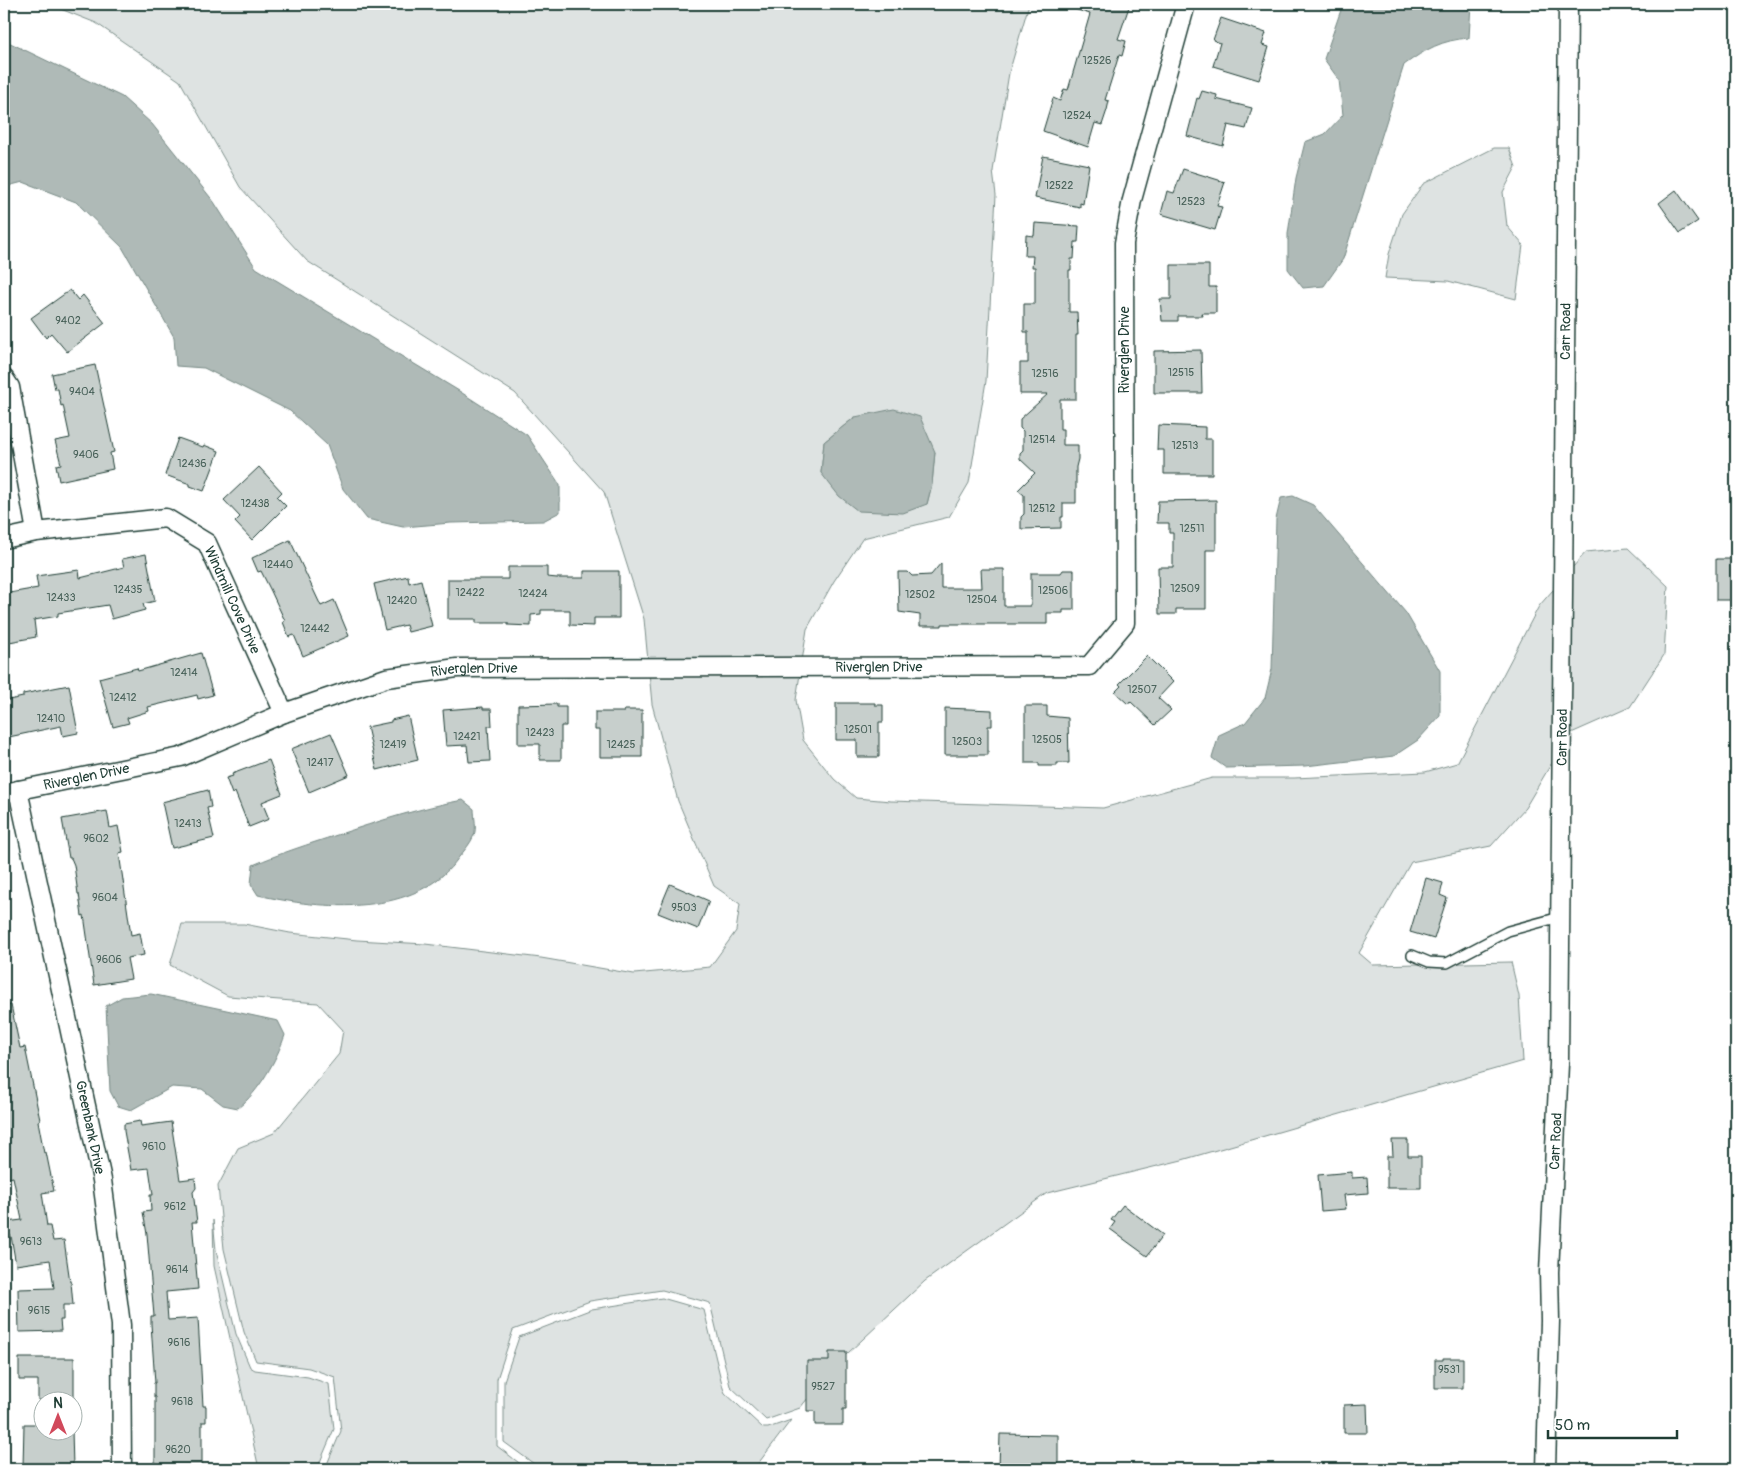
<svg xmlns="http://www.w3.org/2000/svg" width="1740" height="1473" font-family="Pangolin,sans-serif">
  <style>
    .green { fill: #dee3e2; stroke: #7e908b; fill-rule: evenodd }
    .water { fill: #afbab7; stroke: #758883 }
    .building { fill: #c7cfcc; stroke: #1f3d34 }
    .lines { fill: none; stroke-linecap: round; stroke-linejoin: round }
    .lane-casing { stroke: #1f3d34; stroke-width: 12 }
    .street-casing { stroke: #1f3d34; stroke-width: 21 }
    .lane { stroke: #fff; stroke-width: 9 }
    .street { stroke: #fff; stroke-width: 18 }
    .labels { text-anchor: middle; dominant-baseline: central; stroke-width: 4; stroke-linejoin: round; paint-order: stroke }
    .number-label { font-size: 11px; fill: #49625a }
    .street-label { font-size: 14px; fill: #1f3d34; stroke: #fff }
  </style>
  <rect width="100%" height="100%" fill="#fff"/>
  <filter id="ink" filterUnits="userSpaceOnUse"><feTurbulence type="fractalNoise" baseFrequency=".02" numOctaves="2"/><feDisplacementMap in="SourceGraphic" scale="10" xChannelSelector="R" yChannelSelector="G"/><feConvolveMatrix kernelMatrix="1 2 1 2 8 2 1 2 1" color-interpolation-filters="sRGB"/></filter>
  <g filter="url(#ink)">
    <g class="green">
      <path d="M 48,4 L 1029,4 L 1009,73 L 993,171 L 996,195 L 986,381 L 969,483 L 949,517 L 863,538 L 834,581 L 807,629 L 796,700 L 803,740 L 834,779 L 856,798 L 891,801 L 1103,808 L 1212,778 L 1294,778 L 1425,772 L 1457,763 L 1539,606 L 1586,552 L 1628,548 L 1668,586 L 1664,655 L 1630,707 L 1569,734 L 1525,808 L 1491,846 L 1411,862 L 1359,953 L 1373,965 L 1511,962 L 1519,996 L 1523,1061 L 1182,1160 L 1047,1193 L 925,1281 L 832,1368 L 800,1408 L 766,1420 L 730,1386 L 710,1303 L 662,1290 L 590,1301 L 513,1330 L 497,1379 L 497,1446 L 527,1469 L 325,1469 L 341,1431 L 335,1377 L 309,1368 L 256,1361 L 244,1332 L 224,1249 L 218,1186 L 238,1148 L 274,1133 L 339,1054 L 343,1030 L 318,1003 L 228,996 L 170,965 L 182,924 L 244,924 L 290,933 L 357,940 L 425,944 L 541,958 L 634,974 L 710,967 L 736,931 L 740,904 L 714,886 L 678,801 L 652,704 L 644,619 L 604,492 L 515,393 L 307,261 L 240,187 L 180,81 L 96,23 ZM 855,417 L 935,452 L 932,484 L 927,504 L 821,473 L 824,442 Z"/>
      <path d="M 1494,148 L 1509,148 L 1516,167 L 1503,192 L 1507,226 L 1523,245 L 1516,299 L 1448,281 L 1385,278 L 1389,254 L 1402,214 L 1423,184 Z"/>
      <path d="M 213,1220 L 216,1250 L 236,1334 L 250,1367 L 255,1370 L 308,1377 L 329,1384 L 334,1429 L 317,1469 L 259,1469 L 214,1266 Z"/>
      <path d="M 662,1298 L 704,1310 L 723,1388 L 725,1393 L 763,1428 L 768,1428 L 791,1420 L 754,1469 L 541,1469 L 504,1442 L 504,1381 L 519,1337 L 592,1309 Z"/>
    </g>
    <g class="water">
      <path d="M 1343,4 L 1471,4 L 1469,38 C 1442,40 1426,49 1404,65 L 1343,259 L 1324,286 L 1303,288 L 1288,269 L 1288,234 L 1296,178 L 1305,142 L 1325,134 L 1343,115 L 1339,80 L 1324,59 Z"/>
      <path d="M 4,40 L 122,97 L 152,124 L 214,202 L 256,268 L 459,391 L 527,435 L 560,485 L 560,512 L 543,521 L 451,523 L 403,527 L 367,519 L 343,489 L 327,445 L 290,411 L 204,368 L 176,366 L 174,337 L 122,247 L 76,202 L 23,182 L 4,187 Z"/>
      <path d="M 894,409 L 920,417 L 935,452 L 932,484 L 927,504 L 903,513 L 858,511 L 839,496 L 821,473 L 824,442 L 855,417 Z"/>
      <path d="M 1293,496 L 1313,505 L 1406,613 L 1440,671 L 1440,716 L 1418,740 L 1394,756 L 1305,766 L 1226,768 L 1212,758 L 1219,735 L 1245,723 L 1265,698 L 1272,669 L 1276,519 L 1281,498 Z"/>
      <path d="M 463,800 L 474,809 C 474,816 477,829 474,835 C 471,843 464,851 459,857 C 417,918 322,910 258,895 L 251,884 L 253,865 C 281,853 309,844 337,835 C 379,821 420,808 463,800 Z"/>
      <path d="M 151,994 L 278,1021 L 285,1035 C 277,1059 259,1092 238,1108 L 223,1105 L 202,1089 L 172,1087 L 131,1110 L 118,1106 L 110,1091 L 106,1006 L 122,997 Z"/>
    </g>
    <g class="building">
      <path d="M 1066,4 L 1130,4 L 1118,39 L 1126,41 L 1122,56 L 1119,55 L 1105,100 L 1109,101 L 1107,110 L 1102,125 L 1095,123 L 1088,147 L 1043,131 L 1053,98 L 1060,101 L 1064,89 L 1068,90 L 1090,14 L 1065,6 Z"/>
      <path d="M 1221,18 L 1266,33 L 1262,45 L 1269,47 L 1259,80 L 1213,66 L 1220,43 L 1213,40 Z"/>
      <path d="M 1202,91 L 1217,95 L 1216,99 L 1252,108 L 1246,129 L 1228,125 L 1223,146 L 1187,136 L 1197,98 L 1199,99 Z"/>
      <path d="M 1043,156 L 1089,165 L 1083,204 L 1080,203 L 1080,207 L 1035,198 Z"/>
      <path d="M 1183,169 L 1225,182 L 1217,206 L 1222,207 L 1215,230 L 1161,214 L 1167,191 L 1174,193 Z"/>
      <path d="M 1676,190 L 1698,221 L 1680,233 L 1659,203 Z"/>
      <path d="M 1035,223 L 1079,226 L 1078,242 L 1075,242 L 1074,259 L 1071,259 L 1071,270 L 1069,270 L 1069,312 L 1077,312 L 1078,335 L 1076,335 L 1076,399 L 1060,399 L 1060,429 L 1063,429 L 1063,445 L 1078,445 L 1078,459 L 1076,467 L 1076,503 L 1063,503 L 1063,517 L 1061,517 L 1061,528 L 1021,529 L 1021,517 L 1024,514 L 1024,495 L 1018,490 L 1035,473 L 1020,459 L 1020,453 L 1023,450 L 1023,431 L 1020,428 L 1020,419 L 1048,394 L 1020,394 L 1020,363 L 1028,363 L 1028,332 L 1024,332 L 1024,304 L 1035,304 L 1035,267 L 1032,267 L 1033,256 L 1025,256 L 1026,235 L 1034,236 Z"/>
      <path d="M 1171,265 L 1209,265 L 1209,287 L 1216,287 L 1216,313 L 1202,313 L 1203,316 L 1178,316 L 1178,321 L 1162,321 L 1160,299 L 1171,299 Z"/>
      <path d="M 70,290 L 78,300 L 83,295 L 105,323 L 67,352 L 51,333 L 46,338 L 31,318 Z"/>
      <path d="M 1201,350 L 1202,393 L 1154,393 L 1154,351 Z"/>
      <path d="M 95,365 L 114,452 L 110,453 L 113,469 L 59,481 L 56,465 L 61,464 L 55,441 L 70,438 L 63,405 L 61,406 L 58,389 L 55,389 L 52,374 Z"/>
      <path d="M 1158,425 L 1205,427 L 1205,439 L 1212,439 L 1212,474 L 1164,474 L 1164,450 L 1157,450 Z"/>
      <path d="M 178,438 L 203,447 L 204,445 L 219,451 L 204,491 L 190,486 L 190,484 L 165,475 Z"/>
      <path d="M 259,467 L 282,492 L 277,497 L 286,506 L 252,540 L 235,522 L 240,517 L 224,500 Z"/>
      <path d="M 1216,500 L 1216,550 L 1206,550 L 1206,609 L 1176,609 L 1176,614 L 1159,614 L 1158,567 L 1173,567 L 1173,533 L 1169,533 L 1169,523 L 1157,523 L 1158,501 Z"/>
      <path d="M 290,540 L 321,606 L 334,600 L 349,636 L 303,656 L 294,635 L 289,637 L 283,622 L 285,621 L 271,591 L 261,571 L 258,572 L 252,558 Z"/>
      <path d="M 146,554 L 155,601 L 143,604 L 145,610 L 112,619 L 108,605 L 58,613 L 58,616 L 34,620 L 36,637 L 4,643 L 4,594 L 38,588 L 36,576 L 79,570 L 80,578 L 124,567 L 122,559 Z"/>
      <rect x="1716" y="559" width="19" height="41"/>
      <path d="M 941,563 L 941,588 L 982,588 L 981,569 L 1004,569 L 1004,606 L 1031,606 L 1031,573 L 1061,573 L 1063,570 L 1074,570 L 1074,610 L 1063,610 L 1063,613 L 1047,613 L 1047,624 L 942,624 L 942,626 L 920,626 L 920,615 L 899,612 L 898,572 L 908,572 L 912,576 L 931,575 Z"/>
      <path d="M 508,567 L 547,567 L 547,577 L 557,578 L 584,578 L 584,571 L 619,571 L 619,618 L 594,618 L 594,626 L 570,625 L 570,610 L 541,610 L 541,614 L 531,615 L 531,626 L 508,625 L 508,623 L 476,623 L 476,619 L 448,619 L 448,579 L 508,579 Z"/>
      <path d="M 408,576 L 409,583 L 421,580 L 432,626 L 408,632 L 406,625 L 385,630 L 374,584 Z"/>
      <path d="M 201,653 L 213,695 L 198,699 L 197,695 L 148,707 L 149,711 L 127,718 L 129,723 L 113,727 L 99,678 L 137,668 L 138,671 Z"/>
      <path d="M 1147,656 L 1173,682 L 1158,698 L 1171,710 L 1155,725 L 1130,701 L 1128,704 L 1115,692 L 1121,686 L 1119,684 Z"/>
      <path d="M 69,685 L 78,733 L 63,736 L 61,726 L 4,738 L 4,701 L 23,697 L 23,694 Z"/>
      <path d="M 836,703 L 875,703 L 875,705 L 883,705 L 883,722 L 879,722 L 879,757 L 857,757 L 857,740 L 836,740 Z"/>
      <path d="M 557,704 L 557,707 L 566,707 L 566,726 L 561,726 L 561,760 L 540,760 L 540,744 L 518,744 L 518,705 Z"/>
      <path d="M 1025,706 L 1047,706 L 1047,716 L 1068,718 L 1069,763 L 1057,763 L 1057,766 L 1039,766 L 1039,763 L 1025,763 Z"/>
      <path d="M 483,707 L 483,709 L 491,709 L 492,726 L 488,726 L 490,761 L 469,762 L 467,745 L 446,746 L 443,710 Z"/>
      <path d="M 945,708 L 992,710 L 992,726 L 988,726 L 988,755 L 945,755 Z"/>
      <path d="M 624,710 L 642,710 L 642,757 L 600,757 L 600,730 L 595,730 L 595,712 L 624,712 Z"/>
      <path d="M 408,716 L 418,760 L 377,770 L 367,727 L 391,722 L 391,720 Z"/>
      <path d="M 331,733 L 349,775 L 309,792 L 291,749 Z"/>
      <path d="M 269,760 L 282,794 L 262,802 L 269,819 L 249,827 L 235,792 L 232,794 L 226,778 L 233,776 L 232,774 Z"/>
      <path d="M 208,790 L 211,807 L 207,808 L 214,838 L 172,848 L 162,802 Z"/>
      <path d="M 107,811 L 110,828 L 118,826 L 123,852 L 119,853 L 131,935 L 140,933 L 144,955 L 127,958 L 131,979 L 94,985 L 84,915 L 82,916 L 79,894 L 78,894 L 74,865 L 71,858 L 69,858 L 62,819 Z"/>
      <path d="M 1426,878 L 1443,883 L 1440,895 L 1447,898 L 1434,939 L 1410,932 Z"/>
      <path d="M 670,884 L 709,901 L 698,929 L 658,913 Z"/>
      <path d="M 11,1005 L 20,1048 L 25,1047 L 40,1120 L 38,1121 L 44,1153 L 46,1152 L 54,1191 L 42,1193 L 47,1226 L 50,1226 L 53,1241 L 64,1240 L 70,1282 L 71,1282 L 73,1305 L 63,1305 L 63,1320 L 60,1320 L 61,1331 L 19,1332 L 18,1289 L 54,1288 L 50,1260 L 16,1265 L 11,1236 L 8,1233 L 6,1222 L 22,1220 L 13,1177 L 4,1179 L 4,1006 Z"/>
      <path d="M 140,1121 L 141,1126 L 171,1122 L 180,1180 L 195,1178 L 196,1188 L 193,1192 L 197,1222 L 192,1222 L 198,1289 L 166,1292 L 168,1320 L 198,1318 L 203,1406 L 206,1406 L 206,1422 L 202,1422 L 202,1469 L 155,1469 L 155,1397 L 154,1397 L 154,1383 L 155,1383 L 151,1324 L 151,1316 L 154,1316 L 147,1234 L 143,1212 L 151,1211 L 150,1195 L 153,1195 L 149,1168 L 131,1170 L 124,1131 L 124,1124 Z"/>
      <path d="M 1392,1140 L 1408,1140 L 1408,1156 L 1421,1156 L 1421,1188 L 1387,1188 L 1387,1156 L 1393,1156 Z"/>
      <path d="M 1352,1172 L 1352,1178 L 1367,1177 L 1368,1193 L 1344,1195 L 1346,1209 L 1321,1211 L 1318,1175 Z"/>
      <path d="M 1123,1205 L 1163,1235 L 1147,1256 L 1110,1229 L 1115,1222 L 1111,1220 Z"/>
      <path d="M 829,1352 L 846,1352 L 846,1409 L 843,1409 L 843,1425 L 815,1425 L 815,1411 L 807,1411 L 807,1361 L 829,1361 Z"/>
      <path d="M 19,1358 L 74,1358 L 74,1400 L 38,1400 L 38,1380 L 19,1380 Z"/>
      <path d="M 1443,1358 L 1463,1358 L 1463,1388 L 1435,1388 L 1435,1360 L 1443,1360 Z"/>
      <path d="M 1367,1404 L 1368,1433 L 1344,1433 L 1344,1405 Z"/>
      <path d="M 24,1424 L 42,1424 L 42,1430 L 72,1430 L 73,1467 L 23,1467 Z"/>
      <path d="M 1000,1434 L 1058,1435 L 1058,1469 L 999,1469 Z"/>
    </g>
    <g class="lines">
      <g class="lane-casing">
        <path id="lane" d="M 1412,955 L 1429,962 L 1447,963 L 1508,931 L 1560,917"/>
      </g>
      <g class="street-casing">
        <g id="street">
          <path d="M 4,378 L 10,387 L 36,532"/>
          <path id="s1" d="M 4,539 L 36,532 L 166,518 L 207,543 L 284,713"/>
          <path id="s2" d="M 18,790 L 102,1180 L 121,1325 L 122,1469"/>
          <path id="s3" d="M 4,793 L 181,757 L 284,713 L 386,678 L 457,668 L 1089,666 L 1125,623 L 1124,243 L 1132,200 L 1186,4"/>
          <path id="s4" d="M 1546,1469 L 1550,1321 L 1549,1272 L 1559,1064 L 1568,4"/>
        </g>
      </g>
      <use href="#lane" class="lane"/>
      <use href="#street" class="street"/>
    </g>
  </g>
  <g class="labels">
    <g class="number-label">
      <text x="1097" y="60">12526</text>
      <text x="1077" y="115">12524</text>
      <text x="1059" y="185">12522</text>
      <text x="1191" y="201">12523</text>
      <text x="68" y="320">9402</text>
      <text x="1181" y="372">12515</text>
      <text x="1045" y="373">12516</text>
      <text x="82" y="391">9404</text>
      <text x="1042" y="439">12514</text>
      <text x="1185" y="445">12513</text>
      <text x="86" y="454">9406</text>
      <text x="192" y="463">12436</text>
      <text x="255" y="503">12438</text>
      <text x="1042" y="508">12512</text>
      <text x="1192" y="528">12511</text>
      <text x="278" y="564">12440</text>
      <text x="1185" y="588">12509</text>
      <text x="128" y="589">12435</text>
      <text x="1053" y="590">12506</text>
      <text x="470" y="592">12422</text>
      <text x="533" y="593">12424</text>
      <text x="920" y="594">12502</text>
      <text x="61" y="597">12433</text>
      <text x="982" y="599">12504</text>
      <text x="402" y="600">12420</text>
      <text x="315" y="628">12442</text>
      <text x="184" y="672">12414</text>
      <text x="1142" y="689">12507</text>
      <text x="123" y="697">12412</text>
      <text x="51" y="718">12410</text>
      <text x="858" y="729">12501</text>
      <text x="540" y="732">12423</text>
      <text x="467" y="736">12421</text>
      <text x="1047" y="739">12505</text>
      <text x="967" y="741">12503</text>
      <text x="393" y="744">12419</text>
      <text x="621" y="744">12425</text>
      <text x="320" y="762">12417</text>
      <text x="188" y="823">12413</text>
      <text x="96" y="838">9602</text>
      <text x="105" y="897">9604</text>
      <text x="684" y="907">9503</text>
      <text x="109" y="959">9606</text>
      <text x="154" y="1146">9610</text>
      <text x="175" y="1206">9612</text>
      <text x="31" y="1241">9613</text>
      <text x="177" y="1269">9614</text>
      <text x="39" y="1310">9615</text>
      <text x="179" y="1342">9616</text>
      <text x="1449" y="1369">9531</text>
      <text x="823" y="1386">9527</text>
      <text x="182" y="1401">9618</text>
      <text x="178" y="1449">9620</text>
    </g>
    <g class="street-label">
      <text stroke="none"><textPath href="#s4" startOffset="1138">Carr Road</textPath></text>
      <text transform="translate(1124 350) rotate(-90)">Riverglen Drive</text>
      <text stroke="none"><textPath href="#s1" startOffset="274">Windmill Cove Drive</textPath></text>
      <text stroke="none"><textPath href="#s3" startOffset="894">Riverglen Drive</textPath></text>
      <text stroke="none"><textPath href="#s3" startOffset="489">Riverglen Drive</textPath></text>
      <text stroke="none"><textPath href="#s4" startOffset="732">Carr Road</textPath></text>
      <text stroke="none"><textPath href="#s3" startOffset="84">Riverglen Drive</textPath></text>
      <text stroke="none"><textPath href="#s2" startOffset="345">Greenbank Drive</textPath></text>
      <text stroke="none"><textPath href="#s4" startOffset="328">Carr Road</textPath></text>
    </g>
  </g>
  <rect width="1740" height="1473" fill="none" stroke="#fff" stroke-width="20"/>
  <rect x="10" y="10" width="1720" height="1453" fill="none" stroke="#1f3d34" stroke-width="2" filter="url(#ink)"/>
  <g transform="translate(58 1416)"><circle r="24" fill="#ffffff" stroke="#a5b1ae"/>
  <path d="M0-4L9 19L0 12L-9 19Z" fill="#d1495b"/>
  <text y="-8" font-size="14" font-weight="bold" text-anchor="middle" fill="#1f3d34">N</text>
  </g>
  <path d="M1548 1430v8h129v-8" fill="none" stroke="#1f3d34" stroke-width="2.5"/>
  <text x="1555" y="1430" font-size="15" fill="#1f3d34" stroke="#ffffff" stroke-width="4" paint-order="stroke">50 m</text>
</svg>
